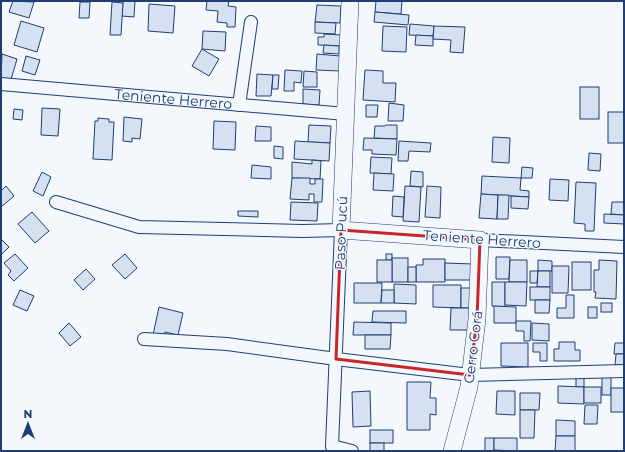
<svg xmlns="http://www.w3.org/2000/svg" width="625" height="452" font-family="Montserrat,sans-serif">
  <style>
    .building { fill: #d5e0f0; stroke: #1d3f73 }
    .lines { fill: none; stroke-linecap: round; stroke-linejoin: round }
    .street-casing { stroke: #1d3f73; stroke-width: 14 }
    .secondary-casing { stroke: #1d3f73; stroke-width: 18 }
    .street { stroke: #f4f7fb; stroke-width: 12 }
    .secondary { stroke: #f4f7fb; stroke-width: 17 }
    .marked { fill: none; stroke: #c62828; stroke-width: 3; stroke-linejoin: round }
    .labels { text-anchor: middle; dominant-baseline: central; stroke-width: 3; stroke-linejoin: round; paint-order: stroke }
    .street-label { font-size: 14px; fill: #1d3f73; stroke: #f4f7fb }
  </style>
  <rect width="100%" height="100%" fill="#f4f7fb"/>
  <g class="building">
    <path d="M 13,1 L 34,2 L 29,18 L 9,12 Z"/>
    <path d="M 123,1 L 135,1 L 134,17 L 122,16 Z"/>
    <path d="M 207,1 L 229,1 L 228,6 L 236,7 L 235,27 L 227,27 L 227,23 L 217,22 L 218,11 L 206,10 Z"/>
    <path d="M 376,1 L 402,1 L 401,14 L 375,12 Z"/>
    <path d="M 80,2 L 90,2 L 89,18 L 79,18 Z"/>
    <path d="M 112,2 L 123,3 L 121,35 L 110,35 Z"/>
    <path d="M 149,4 L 175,6 L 173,33 L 148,31 Z"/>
    <path d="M 317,5 L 341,6 L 340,23 L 315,22 Z"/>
    <path d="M 375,12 L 409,15 L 408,25 L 374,22 Z"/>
    <path d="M 21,21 L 44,28 L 37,52 L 14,45 Z"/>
    <path d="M 315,22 L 336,23 L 335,34 L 315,33 Z"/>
    <path d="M 410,24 L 434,26 L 433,36 L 409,35 Z"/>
    <path d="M 383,26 L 407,27 L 406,52 L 382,51 Z"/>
    <path d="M 434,26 L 465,27 L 463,53 L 450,52 L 451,40 L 433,39 Z"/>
    <path d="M 203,31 L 226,32 L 225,51 L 202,49 Z"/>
    <path d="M 324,34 L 342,35 L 342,46 L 318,45 L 318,37 L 324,37 Z"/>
    <path d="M 416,35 L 433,36 L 433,46 L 415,45 Z"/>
    <path d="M 324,45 L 339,46 L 339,54 L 323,53 Z"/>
    <path d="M 202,49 L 219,59 L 209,76 L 192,66 Z"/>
    <path d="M 2,54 L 17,59 L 10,83 L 1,80 Z"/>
    <path d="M 317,54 L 340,56 L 340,71 L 316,70 Z"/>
    <path d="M 26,56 L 40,60 L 35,75 L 22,71 Z"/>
    <path d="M 285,70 L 302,71 L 301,83 L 294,82 L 294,91 L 284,91 Z"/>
    <path d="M 365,70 L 383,71 L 383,83 L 396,83 L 395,102 L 363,100 Z"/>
    <path d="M 304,71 L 317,72 L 317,87 L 303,87 Z"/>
    <path d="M 257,74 L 273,75 L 271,96 L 256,96 Z"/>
    <path d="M 273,75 L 279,75 L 278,89 L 272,89 Z"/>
    <rect x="580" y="87" width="19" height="32"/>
    <path d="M 303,89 L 320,90 L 319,105 L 303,104 Z"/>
    <path d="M 389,103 L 404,105 L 403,121 L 388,121 Z"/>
    <path d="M 366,105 L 378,105 L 377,117 L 366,117 Z"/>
    <path d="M 42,108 L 60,109 L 58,136 L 41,135 Z"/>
    <path d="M 14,109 L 23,110 L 22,120 L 13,119 Z"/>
    <rect x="608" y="112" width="16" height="31"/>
    <path d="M 124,117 L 142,119 L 140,139 L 132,138 L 132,142 L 123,141 Z"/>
    <path d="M 98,118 L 109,119 L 109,122 L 114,122 L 112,160 L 93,159 L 95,121 L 98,121 Z"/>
    <path d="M 214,121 L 236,122 L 235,150 L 213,149 Z"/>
    <path d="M 309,125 L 331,126 L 330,143 L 308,142 Z"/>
    <path d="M 386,125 L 397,125 L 397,139 L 374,138 L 375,126 L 385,126 Z"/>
    <path d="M 256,126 L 271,127 L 271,141 L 255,141 Z"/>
    <path d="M 493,137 L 510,138 L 509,163 L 492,162 Z"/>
    <path d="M 364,138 L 397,139 L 396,155 L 372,154 L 372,150 L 363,150 Z"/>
    <path d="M 295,141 L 330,143 L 329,161 L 294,159 Z"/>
    <path d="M 399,141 L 431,143 L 430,152 L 409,151 L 408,161 L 398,161 Z"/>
    <path d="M 274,146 L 283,147 L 283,159 L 274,158 Z"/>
    <path d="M 589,153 L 601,154 L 600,171 L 588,170 Z"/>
    <path d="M 371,157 L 392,158 L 391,174 L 370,173 Z"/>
    <path d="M 312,160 L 321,161 L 320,179 L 292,178 L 292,162 L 312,164 Z"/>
    <path d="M 252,165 L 271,167 L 271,179 L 251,178 Z"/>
    <path d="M 522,167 L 533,168 L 532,178 L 521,178 Z"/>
    <path d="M 411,171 L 423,172 L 423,187 L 410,186 Z"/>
    <path d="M 42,172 L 51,177 L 43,196 L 33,191 Z"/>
    <path d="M 374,173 L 394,174 L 393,191 L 373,190 Z"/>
    <path d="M 482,176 L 521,178 L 520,190 L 529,191 L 529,197 L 481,194 Z"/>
    <path d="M 292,178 L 310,178 L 310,184 L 315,184 L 315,179 L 323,179 L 322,202 L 314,202 L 314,194 L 309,194 L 309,200 L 290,199 Z"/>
    <path d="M 550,179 L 569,180 L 568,201 L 549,200 Z"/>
    <path d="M 576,182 L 596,183 L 594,231 L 585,231 L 585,224 L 574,223 Z"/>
    <path d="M 6,186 L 14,196 L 1,207 L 1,191 Z"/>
    <path d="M 405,186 L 421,187 L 419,222 L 403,221 Z"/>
    <path d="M 427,186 L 441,187 L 440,218 L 425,217 Z"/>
    <path d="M 481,194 L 498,195 L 497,219 L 479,218 Z"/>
    <path d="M 498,195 L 509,195 L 508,219 L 497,219 Z"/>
    <path d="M 393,196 L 404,197 L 403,217 L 392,216 Z"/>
    <path d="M 511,196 L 529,197 L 528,209 L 511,208 Z"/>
    <path d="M 291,202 L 318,203 L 317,221 L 290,220 Z"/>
    <path d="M 612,202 L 624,202 L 624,215 L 611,214 Z"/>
    <path d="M 238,211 L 258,211 L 258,217 L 238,216 Z"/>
    <path d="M 32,212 L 49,231 L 35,243 L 18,224 Z"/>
    <path d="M 604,214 L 624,215 L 624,224 L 604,223 Z"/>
    <path d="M 1,239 L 9,247 L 1,255 Z"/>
    <path d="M 15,254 L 28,268 L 14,281 L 8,275 L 11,271 L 4,263 Z"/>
    <path d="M 125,254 L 137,268 L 125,279 L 112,265 Z"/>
    <rect x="386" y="254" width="6" height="6"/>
    <path d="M 496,257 L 510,257 L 509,279 L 496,279 Z"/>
    <rect x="392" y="258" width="16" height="24"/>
    <path d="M 423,259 L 445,259 L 445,282 L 416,282 L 416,265 L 423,265 Z"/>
    <rect x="377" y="260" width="15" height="22"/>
    <path d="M 510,260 L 527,260 L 527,282 L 509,282 Z"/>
    <path d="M 538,260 L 552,261 L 552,271 L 538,271 Z"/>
    <path d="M 599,260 L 617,261 L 616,299 L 595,298 L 596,292 L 594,292 L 594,270 L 599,270 Z"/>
    <rect x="572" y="262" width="19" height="28"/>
    <path d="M 445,263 L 474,264 L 474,280 L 445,280 Z"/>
    <path d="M 552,266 L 569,266 L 568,293 L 552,293 Z"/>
    <rect x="408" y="267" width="8" height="15"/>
    <path d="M 86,269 L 95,279 L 83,290 L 74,280 Z"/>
    <path d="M 530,271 L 538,271 L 537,283 L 530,283 Z"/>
    <path d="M 538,271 L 550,271 L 550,287 L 537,287 Z"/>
    <path d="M 492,282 L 505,282 L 505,307 L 492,306 Z"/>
    <path d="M 505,282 L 527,282 L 526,306 L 505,305 Z"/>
    <path d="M 354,283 L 382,283 L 381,303 L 354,303 Z"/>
    <path d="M 394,284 L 416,285 L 416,304 L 394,303 Z"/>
    <path d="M 433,285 L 461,285 L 461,308 L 433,307 Z"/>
    <rect x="530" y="287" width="20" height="13"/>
    <path d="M 461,288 L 471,288 L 470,308 L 461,308 Z"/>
    <path d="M 20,290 L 34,296 L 27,311 L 13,305 Z"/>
    <path d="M 382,290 L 394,290 L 394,303 L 381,303 Z"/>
    <path d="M 566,295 L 574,295 L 574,318 L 557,318 L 557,308 L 566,308 Z"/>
    <path d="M 535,300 L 550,300 L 549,313 L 535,313 Z"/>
    <rect x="601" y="303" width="11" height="9"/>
    <path d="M 494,306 L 516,307 L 516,323 L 494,323 Z"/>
    <path d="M 159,307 L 183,313 L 178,335 L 165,332 L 164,338 L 153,335 Z"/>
    <rect x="588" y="307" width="9" height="11"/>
    <path d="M 451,308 L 470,308 L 470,330 L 450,330 Z"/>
    <path d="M 373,311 L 406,311 L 406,323 L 372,322 Z"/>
    <path d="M 516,321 L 531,321 L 530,341 L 524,341 L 524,331 L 516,331 Z"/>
    <path d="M 354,322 L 391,323 L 391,335 L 353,335 Z"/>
    <path d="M 69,323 L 81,337 L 70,346 L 59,333 Z"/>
    <path d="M 532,323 L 549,324 L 549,341 L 532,340 Z"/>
    <path d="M 365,335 L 391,335 L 390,349 L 365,349 Z"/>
    <path d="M 559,342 L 575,342 L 575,350 L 580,350 L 580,361 L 554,361 L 554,349 L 559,349 Z"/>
    <path d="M 501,343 L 528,343 L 528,367 L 501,366 Z"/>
    <path d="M 533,343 L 547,343 L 547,361 L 540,361 L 540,352 L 533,352 Z"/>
    <path d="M 615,343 L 624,343 L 624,354 L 614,354 Z"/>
    <path d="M 616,354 L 624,354 L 624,365 L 615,365 Z"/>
    <rect x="602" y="375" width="9" height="20"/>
    <rect x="576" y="376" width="8" height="11"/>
    <path d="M 407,382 L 431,382 L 430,398 L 436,398 L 436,415 L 430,414 L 430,430 L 407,430 Z"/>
    <path d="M 558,386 L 584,387 L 584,404 L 558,403 Z"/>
    <rect x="584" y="387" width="17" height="16"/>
    <rect x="611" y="388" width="13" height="24"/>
    <path d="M 370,391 L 371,426 L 353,427 L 352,392 Z"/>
    <path d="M 497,391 L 515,391 L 515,415 L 496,414 Z"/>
    <path d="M 520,393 L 540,393 L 539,410 L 520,410 Z"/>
    <path d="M 585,405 L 598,405 L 597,424 L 584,424 Z"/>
    <path d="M 520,410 L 535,410 L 534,438 L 520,438 Z"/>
    <path d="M 556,420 L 575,421 L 575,436 L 556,436 Z"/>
    <rect x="370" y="430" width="23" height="13"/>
    <path d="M 556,436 L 575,436 L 575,451 L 555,451 Z"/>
    <rect x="485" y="438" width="9" height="13"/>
    <path d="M 494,438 L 517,438 L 517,451 L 494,450 Z"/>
    <rect x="370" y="443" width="14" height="8"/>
  </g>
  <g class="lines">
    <g class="street-casing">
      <g id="street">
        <path id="s1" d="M 1,84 L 346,114"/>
        <path d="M 239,105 L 251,22"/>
        <path d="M 56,202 L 139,227 L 302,231 L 341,230 L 332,446 L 352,451"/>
        <path d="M 480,240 L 624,247"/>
        <path d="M 144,339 L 227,344 L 336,359 L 470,375 L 624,371"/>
      </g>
    </g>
    <g class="secondary-casing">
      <path id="secondary" d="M 350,1 L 341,230 L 480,240 L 477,319 L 469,387 L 452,451"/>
    </g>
    <use href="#street" class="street"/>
    <use href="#secondary" class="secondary"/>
  </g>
  <path class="marked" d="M 341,230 L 480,240 L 477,319 L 470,375 L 336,359 Z"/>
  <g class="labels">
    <g class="street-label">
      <text stroke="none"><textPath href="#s1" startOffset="173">Teniente Herrero</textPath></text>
      <text transform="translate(341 233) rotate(-88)">Paso Pucú</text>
      <text transform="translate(482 239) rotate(4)">Teniente Herrero</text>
      <text transform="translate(473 347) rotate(-83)">Cerro Corá</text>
    </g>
  </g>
  <rect width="625" height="452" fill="none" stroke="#1d3f73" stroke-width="4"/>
  <g transform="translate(28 424)" stroke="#f4f7fb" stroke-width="3" paint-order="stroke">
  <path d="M0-3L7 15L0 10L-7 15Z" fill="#1d3f73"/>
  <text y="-6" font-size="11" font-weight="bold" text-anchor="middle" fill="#1d3f73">N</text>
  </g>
</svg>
